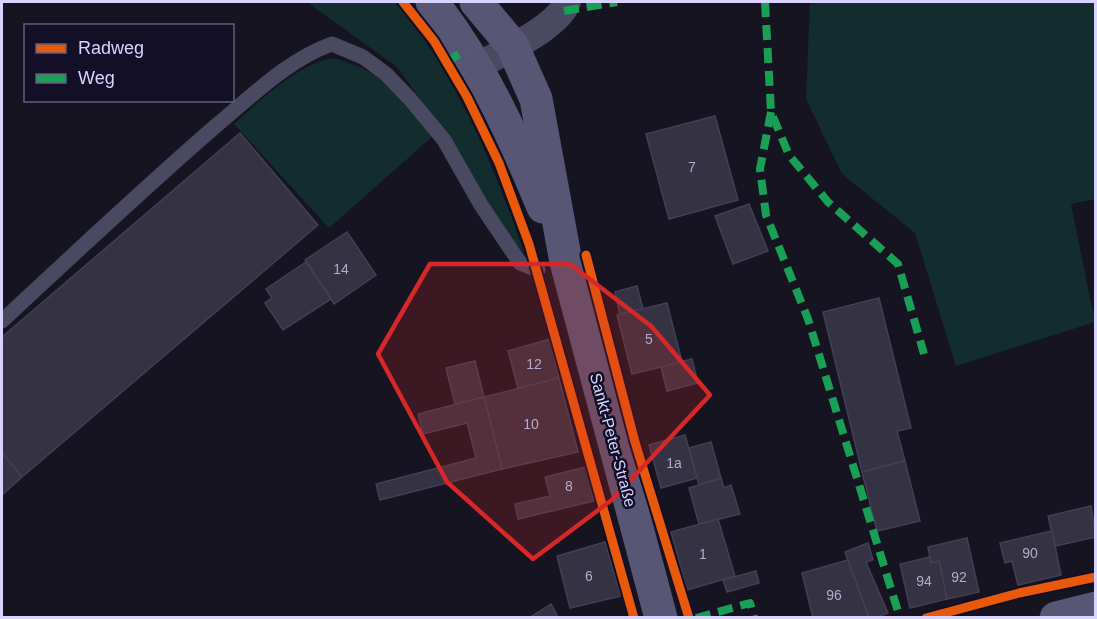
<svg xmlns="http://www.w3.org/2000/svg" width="1097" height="619" font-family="Helvetica,sans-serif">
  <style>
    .green { fill: #132c2d }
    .building { fill: #343243; stroke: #433f54; stroke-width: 1.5 }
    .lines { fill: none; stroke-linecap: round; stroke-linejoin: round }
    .lane { stroke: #4a4962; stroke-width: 15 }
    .street { stroke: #4a4962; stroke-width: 28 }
    .secondary { stroke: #575674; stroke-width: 33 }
    .quiet { stroke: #1a9f57; stroke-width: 8; stroke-dasharray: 15 8; stroke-linecap: butt }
    .cycleway-casing { stroke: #130f26; stroke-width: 13 }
    .cycleway { stroke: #e8590c; stroke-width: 9 }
    .marked { fill: #d62828; fill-opacity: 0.2; stroke: #d62828; stroke-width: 4.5; stroke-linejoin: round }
    .labels { text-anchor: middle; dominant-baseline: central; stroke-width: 5; stroke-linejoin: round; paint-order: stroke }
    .number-label { font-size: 14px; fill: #b0acd0 }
    .street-label { font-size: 16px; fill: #d9d4ff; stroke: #130f26 }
  </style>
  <rect width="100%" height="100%" fill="#161421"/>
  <g class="green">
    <path d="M 307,2 L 396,2 C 457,76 494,165 525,255 L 509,236 L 442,129 L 397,67 Z"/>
    <path d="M 810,2 L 1095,2 L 1095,199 L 1071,204 L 1095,322 L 956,366 L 915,233 L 842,174 L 806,99 Z"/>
    <path d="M 333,58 C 389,73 397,94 432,137 L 329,228 L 234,124 C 259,101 300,63 333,58 Z"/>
  </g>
  <g class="building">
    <path d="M 715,116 L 738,200 L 669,219 L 646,134 Z"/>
    <path d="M 240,133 L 318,225 L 22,477 L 2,453 L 2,337 Z"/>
    <path d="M 749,204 L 768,251 L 733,264 L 715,216 Z"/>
    <path d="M 347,232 L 376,275 L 334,304 L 305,260 Z"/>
    <path d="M 306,262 L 331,299 L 283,330 L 265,303 L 272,298 L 266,289 Z"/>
    <path d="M 637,286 L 643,309 L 620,315 L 615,292 Z"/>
    <path d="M 879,298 L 911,428 L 897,431 L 905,461 L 862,472 L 823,312 Z"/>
    <path d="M 667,303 L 682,362 L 632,374 L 617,315 Z"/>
    <path d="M 550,339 L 559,378 L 518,388 L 508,351 Z"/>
    <path d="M 692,359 L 698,383 L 667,391 L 661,367 Z"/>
    <path d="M 475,361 L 484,397 L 455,404 L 446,368 Z"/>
    <path d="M 559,378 L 578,452 L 502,469 L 484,397 Z"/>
    <path d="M 484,397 L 502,469 L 380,500 L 376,484 L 476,458 L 467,423 L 423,434 L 418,414 Z"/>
    <path d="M 685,435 L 697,478 L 661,488 L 649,445 Z"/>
    <path d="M 711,442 L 721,478 L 699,485 L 689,448 Z"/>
    <path d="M 2,453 L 22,477 L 2,495 Z"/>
    <path d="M 905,461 L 920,521 L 877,531 L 862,472 Z"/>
    <path d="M 586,467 L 594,501 L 518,519 L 515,504 L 550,496 L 545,477 Z"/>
    <path d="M 721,478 L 724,488 L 731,485 L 740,514 L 699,524 L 689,488 Z"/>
    <path d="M 1091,506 L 1096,537 L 1055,546 L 1048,516 Z"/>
    <path d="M 718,519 L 735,576 L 687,590 L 671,532 Z"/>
    <path d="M 1052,531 L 1061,575 L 1018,585 L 1012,561 L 1005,563 L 1000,543 Z"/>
    <path d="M 967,538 L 979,592 L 947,599 L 939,561 L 931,563 L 928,547 Z"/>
    <path d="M 605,542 L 621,596 L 570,608 L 557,556 Z"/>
    <path d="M 868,543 L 873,560 L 866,562 L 888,613 L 874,618 L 869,618 L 845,552 Z"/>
    <path d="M 930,557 L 931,563 L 939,561 L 947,599 L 910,608 L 900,564 Z"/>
    <path d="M 848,560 L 869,618 L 813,618 L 802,573 Z"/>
    <path d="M 756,571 L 759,583 L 727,592 L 723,580 Z"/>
    <path d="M 551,604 L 557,615 L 553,618 L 529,618 Z"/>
  </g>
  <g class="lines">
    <path class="lane" d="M 2,321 C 73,255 144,188 218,124 C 253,95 289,59 332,44 L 363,57 L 386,74 L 410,99 L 444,140 L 481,205 L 520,263 L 538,270"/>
    <path class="street" d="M 477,67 C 501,52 558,28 567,2"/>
    <g class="secondary">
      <path d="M 432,2 C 481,64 513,135 543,207"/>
      <path d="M 476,2 L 512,45 L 536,99 L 566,262 L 661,618"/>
      <path d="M 1056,618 L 1096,608"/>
    </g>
    <g class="quiet">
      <path d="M 765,2 L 771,112 L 789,155 L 828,202 L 898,264 L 924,354"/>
      <path d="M 564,11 L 617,2"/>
      <path d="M 446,62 L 466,50"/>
      <path d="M 771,112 L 760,169 L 766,215 L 808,319 L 900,618"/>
      <path d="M 696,618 L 750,603 L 754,618"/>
    </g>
    <g class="cycleway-casing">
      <g id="cycleway">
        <path d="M 403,2 L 434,41 L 467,97 L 499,163 L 529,244 L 634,618"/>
        <path d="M 586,255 L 635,442 L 689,618"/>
        <path d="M 926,618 L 1019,593 L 1096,577"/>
      </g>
    </g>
    <use href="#cycleway" class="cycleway"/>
  </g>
  <path class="marked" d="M 430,264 L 570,264 L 651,326 L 710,395 L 613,499 L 533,559 L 447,482 L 378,354 Z"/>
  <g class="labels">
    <g class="number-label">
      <text x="692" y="167">7</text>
      <text x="341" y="269">14</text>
      <text x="649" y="339">5</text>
      <text x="534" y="364">12</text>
      <text x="531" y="424">10</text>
      <text x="674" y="463">1a</text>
      <text x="569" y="486">8</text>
      <text x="1030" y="553">90</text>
      <text x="703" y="554">1</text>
      <text x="589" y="576">6</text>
      <text x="959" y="577">92</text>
      <text x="924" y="581">94</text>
      <text x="834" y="595">96</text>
    </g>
    <g class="street-label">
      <text transform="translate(613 440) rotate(75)">Sankt-Peter-Straße</text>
    </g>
  </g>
  <rect width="1097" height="619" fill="none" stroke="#d9d4ff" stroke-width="6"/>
  <rect x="24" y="24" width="210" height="78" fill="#130f26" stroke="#625e7d" stroke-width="1.5"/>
  <rect x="36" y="44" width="30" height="9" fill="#e8590c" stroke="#625e7d" stroke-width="1.5"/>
  <text x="78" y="54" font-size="18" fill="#d9d4ff">Radweg</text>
  <rect x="36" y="74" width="30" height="9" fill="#1a9f57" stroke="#625e7d" stroke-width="1.5"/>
  <text x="78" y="84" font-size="18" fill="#d9d4ff">Weg</text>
</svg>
